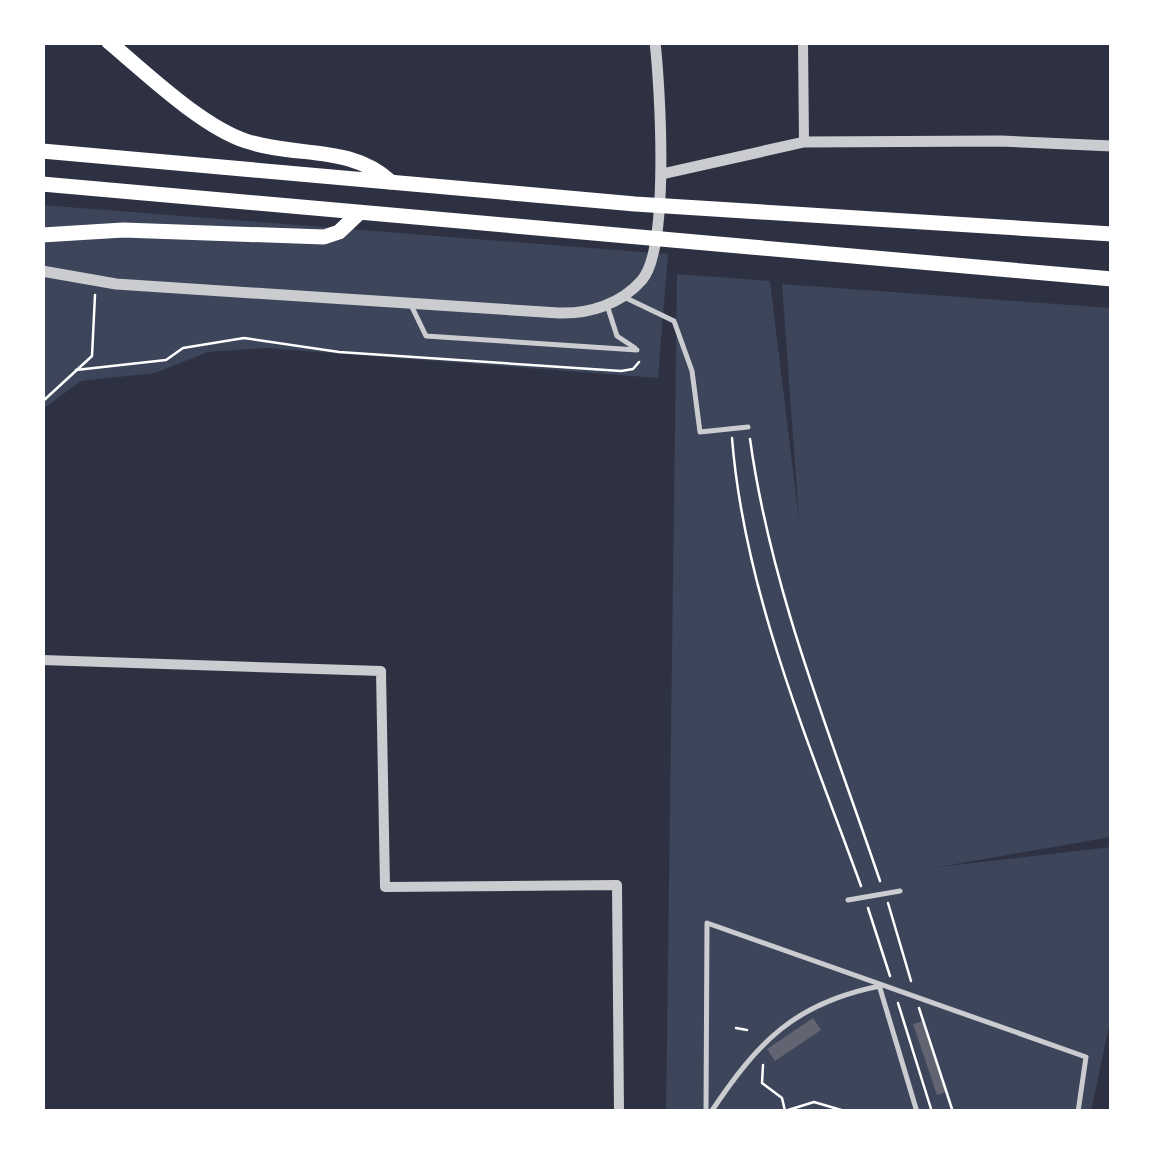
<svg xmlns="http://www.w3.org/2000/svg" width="1154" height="1154" font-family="Poppins,sans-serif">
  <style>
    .green { fill: #3c4559 }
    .building { fill: #626471 }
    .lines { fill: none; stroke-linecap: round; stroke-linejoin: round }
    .path { stroke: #fff; stroke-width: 2.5 }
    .service { stroke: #caccd0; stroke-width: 5 }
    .minor { stroke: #caccd0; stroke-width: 10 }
    .tertiary { stroke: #caccd0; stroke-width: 11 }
    .primary { stroke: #fff; stroke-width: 15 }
  </style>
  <rect width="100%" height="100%" fill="#2d3142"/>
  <g class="green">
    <path d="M 42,205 L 668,254 L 658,378 L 266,348 L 208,352 L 155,373 L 81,381 L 43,409 Z"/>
    <path d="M 677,274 L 770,281 L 799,520 L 782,284 L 1111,308 L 1111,837 L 938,867 L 1111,847 L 1111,1017 L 1091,1111 L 666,1112 Z"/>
  </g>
  <g class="building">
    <path d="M 813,1018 L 821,1030 L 775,1061 L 767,1049 Z"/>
    <path d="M 922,1021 L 946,1092 L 937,1095 L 913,1024 Z"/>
  </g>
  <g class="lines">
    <g class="path">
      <path d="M 76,370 L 166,360 L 183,348 L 244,338 L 339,352 L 621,371 L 633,369 L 639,362"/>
      <path d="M 42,402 L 92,356 L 95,295"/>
      <path d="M 732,438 C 744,591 809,743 861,886"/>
      <path d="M 750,439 C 771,591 831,736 880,881"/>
      <path d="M 888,903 L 911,981"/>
      <path d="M 868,908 L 890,976"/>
      <path d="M 898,1003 L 932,1112"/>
      <path d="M 919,1008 L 953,1112"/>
      <path d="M 736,1028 L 747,1030"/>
      <path d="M 763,1065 L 762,1083 L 782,1098 L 785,1111"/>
      <path d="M 785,1111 L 814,1102 L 848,1112"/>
    </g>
    <g class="service">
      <path d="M 624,297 L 674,321 L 692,371 L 700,432 L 748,427"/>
      <path d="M 411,305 L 426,336 L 637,350"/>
      <path d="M 607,305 L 617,336 L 635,348"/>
      <path d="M 848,900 L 900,891"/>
      <path d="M 879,985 L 917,1112"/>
      <path d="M 706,1112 L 707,923 L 1086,1057 L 1078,1112"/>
      <path d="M 711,1112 C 758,1042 794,1003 880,986"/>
    </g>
    <g class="minor">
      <path d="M 803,42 L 804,142"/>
      <path d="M 42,660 L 381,671 L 385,887 L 617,885 L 619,1112"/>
    </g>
    <g class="tertiary">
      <path d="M 662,174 L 804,142 L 1001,141 L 1112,146"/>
      <path d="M 42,271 L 116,284 L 559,313 C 590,314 621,304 642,280 C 670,247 660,87 655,42"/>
    </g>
    <g class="primary">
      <path d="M 109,42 C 146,73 201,126 246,141 C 297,158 350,144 391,182"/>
      <path d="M 42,151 L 635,204 L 1112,234"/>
      <path d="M 42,184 L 1112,279"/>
      <path d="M 42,235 L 123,230 L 324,237 L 339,232 L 359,213"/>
    </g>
  </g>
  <rect width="1154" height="1154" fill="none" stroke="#ffffff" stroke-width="90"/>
</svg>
